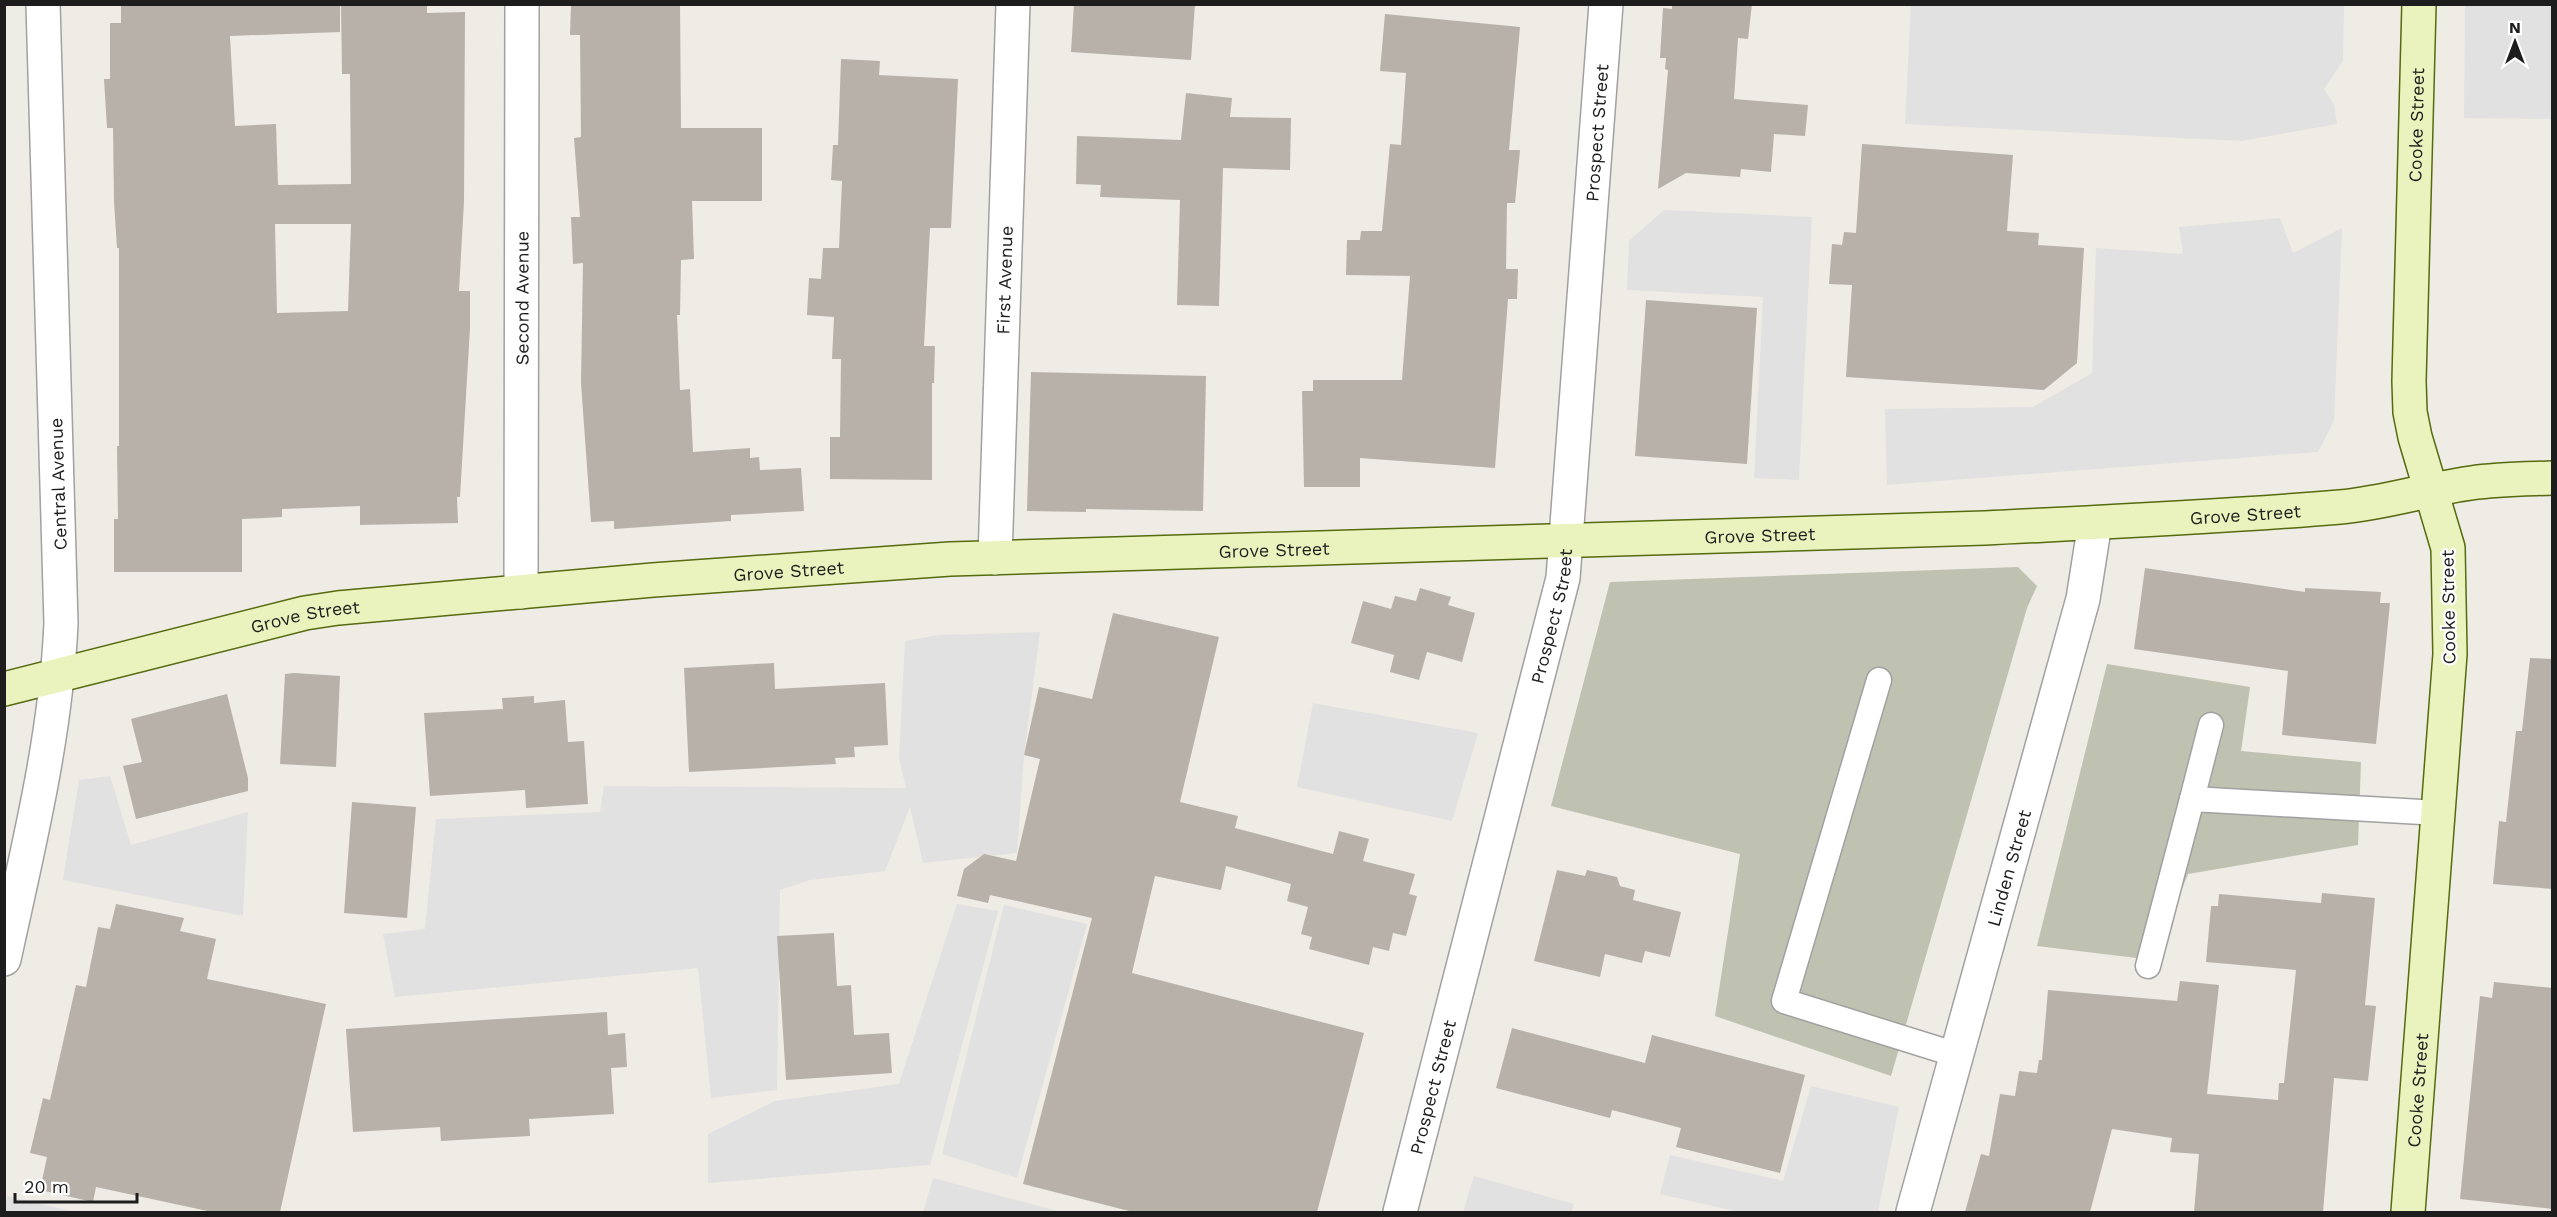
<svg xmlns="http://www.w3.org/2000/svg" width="2557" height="1217" font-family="'Work Sans',sans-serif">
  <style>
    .construction { fill: #bfc1b1 }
    .parking { fill: #e1e1e1 }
    .building { fill: #b7b1aa; fill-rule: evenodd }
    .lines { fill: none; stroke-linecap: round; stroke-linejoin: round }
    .service-casing { stroke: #a1a1a1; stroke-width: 27 }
    .minor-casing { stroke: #a1a1a1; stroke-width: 36 }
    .secondary-casing { stroke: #566a0f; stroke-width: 36 }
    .service { stroke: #fff; stroke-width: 24 }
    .minor { stroke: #fff; stroke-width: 33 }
    .secondary { stroke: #eaf3bd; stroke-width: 33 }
    .labels { text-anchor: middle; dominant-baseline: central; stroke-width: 4.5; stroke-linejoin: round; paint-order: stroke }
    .street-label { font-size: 18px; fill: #1d1d1d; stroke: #fff }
  </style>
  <rect width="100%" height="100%" fill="#eeece4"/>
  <g class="construction">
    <path d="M 2018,567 L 2037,586 L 2027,608 L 1891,1076 L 1715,1016 L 1740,854 L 1551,806 L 1610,582 Z"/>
    <path d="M 2107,664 L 2250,687 L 2241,751 L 2361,762 L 2358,845 L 2188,874 L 2153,960 L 2037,946 Z"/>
  </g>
  <g class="parking">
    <path d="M 1911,5 L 2344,5 L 2343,61 L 2324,89 L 2334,104 L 2337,124 L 2241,141 L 1905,124 Z"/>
    <path d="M 2465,5 L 2552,5 L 2552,119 L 2464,118 Z"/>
    <path d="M 1664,210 L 1812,217 L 1799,480 L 1754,478 L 1763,297 L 1627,290 L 1629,241 Z"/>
    <path d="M 2280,218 L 2293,253 L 2342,228 L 2334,421 L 2318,452 L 1887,485 L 1885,409 L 2033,407 L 2092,373 L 2096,248 L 2183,254 L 2179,227 Z"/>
    <path d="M 1040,632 L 1024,755 L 1017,853 L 923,863 L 910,807 L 885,871 L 810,880 L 780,890 L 777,1090 L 711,1098 L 698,968 L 395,997 L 383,934 L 425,929 L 436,819 L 600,812 L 604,786 L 906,788 L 899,758 L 905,641 L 939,635 Z"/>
    <path d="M 1313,703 L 1478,733 L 1452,821 L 1297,787 Z"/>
    <path d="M 110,776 L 131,845 L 248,812 L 243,916 L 63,880 L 79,780 Z"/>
    <path d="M 957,904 L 998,911 L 930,1165 L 708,1183 L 708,1134 L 775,1101 L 899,1084 Z"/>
    <path d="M 1004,905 L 1087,924 L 1017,1178 L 942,1154 Z"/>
    <path d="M 1811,1086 L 1899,1107 L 1878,1212 L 1739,1212 L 1660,1194 L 1670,1155 L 1783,1181 Z"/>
    <path d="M 1474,1176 L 1574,1204 L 1572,1212 L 1463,1212 Z"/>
    <path d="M 933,1178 L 1061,1212 L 923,1212 Z"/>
    <path d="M 7,1196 L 75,1212 L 5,1212 Z"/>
  </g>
  <g class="building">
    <path d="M 121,4 L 340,4 L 340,32 L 230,36 L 235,126 L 276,124 L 278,185 L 351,184 L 350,74 L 342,74 L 341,4 L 427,4 L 427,13 L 465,12 L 464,201 L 459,291 L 470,291 L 470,328 L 460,497 L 457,497 L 458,523 L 360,525 L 360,506 L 282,509 L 282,517 L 242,519 L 242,572 L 114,572 L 114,519 L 118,519 L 117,446 L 119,446 L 119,248 L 117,248 L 114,202 L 113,128 L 107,128 L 104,79 L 110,79 L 110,23 L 121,23 ZM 275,224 L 351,224 L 348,311 L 277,313 Z"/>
    <path d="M 571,4 L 680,4 L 681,128 L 762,128 L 762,201 L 692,201 L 694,259 L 681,260 L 680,315 L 677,315 L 680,390 L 690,389 L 693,452 L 750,448 L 750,458 L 759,457 L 760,470 L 801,468 L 804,511 L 731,515 L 731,521 L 614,529 L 614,521 L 591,522 L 581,383 L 583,263 L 573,264 L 571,217 L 580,217 L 574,138 L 581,137 L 580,35 L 570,35 Z"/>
    <path d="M 1074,4 L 1195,4 L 1191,60 L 1071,52 Z"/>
    <path d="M 1672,4 L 1752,4 L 1748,39 L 1738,38 L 1734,99 L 1808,105 L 1805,136 L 1774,134 L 1771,172 L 1741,169 L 1740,177 L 1686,173 L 1658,189 L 1668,70 L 1665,69 L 1666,58 L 1660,58 L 1663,8 L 1672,9 Z"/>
    <path d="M 1385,14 L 1520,27 L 1509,150 L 1520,150 L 1515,203 L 1507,203 L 1506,269 L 1518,269 L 1517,299 L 1508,299 L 1495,468 L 1360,458 L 1360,487 L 1304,487 L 1302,391 L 1313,391 L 1313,380 L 1402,380 L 1410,276 L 1346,275 L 1347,240 L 1360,240 L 1361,231 L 1382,231 L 1390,144 L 1401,145 L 1406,73 L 1380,71 Z"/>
    <path d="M 841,59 L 880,61 L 879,75 L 958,79 L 951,228 L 930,228 L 924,346 L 935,346 L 934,383 L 932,383 L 932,480 L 830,479 L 830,437 L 840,437 L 841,359 L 832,359 L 834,317 L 807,315 L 809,278 L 821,279 L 823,248 L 839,248 L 842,181 L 831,180 L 833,145 L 838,145 Z"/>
    <path d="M 1186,93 L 1232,98 L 1230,117 L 1291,118 L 1290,170 L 1223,168 L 1219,306 L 1177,305 L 1180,200 L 1100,197 L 1101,185 L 1076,184 L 1077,136 L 1181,140 Z"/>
    <path d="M 1862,144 L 2013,155 L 2007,231 L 2039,233 L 2038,245 L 2084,248 L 2077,363 L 2044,390 L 1846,377 L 1852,285 L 1829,284 L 1832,244 L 1842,245 L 1844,232 L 1856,233 Z"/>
    <path d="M 1646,300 L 1757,308 L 1747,464 L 1635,456 Z"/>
    <path d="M 1031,372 L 1206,376 L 1203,511 L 1086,509 L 1086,512 L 1027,511 Z"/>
    <path d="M 2145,568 L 2305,592 L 2305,588 L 2381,592 L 2380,603 L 2390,603 L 2376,744 L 2282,735 L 2288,671 L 2134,649 Z"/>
    <path d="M 1420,588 L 1451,597 L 1448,605 L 1475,613 L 1462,662 L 1427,652 L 1419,680 L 1390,672 L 1394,655 L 1351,643 L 1363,601 L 1391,609 L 1395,596 L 1416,601 Z"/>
    <path d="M 1113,613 L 1219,637 L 1180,802 L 1238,816 L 1235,828 L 1333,854 L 1339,831 L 1369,839 L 1363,861 L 1415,874 L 1409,894 L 1417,896 L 1406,936 L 1393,933 L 1389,951 L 1373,947 L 1369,965 L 1309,949 L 1312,937 L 1301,934 L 1308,907 L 1287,901 L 1291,884 L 1226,866 L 1221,890 L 1155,876 L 1132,973 L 1364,1033 L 1317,1212 L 1133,1212 L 1023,1184 L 1092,918 L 990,895 L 988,903 L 957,896 L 964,869 L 984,854 L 1016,861 L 1040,759 L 1024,755 L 1039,687 L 1092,699 Z"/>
    <path d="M 2530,658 L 2553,659 L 2553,889 L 2493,884 L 2499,821 L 2506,822 L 2516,731 L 2522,731 Z"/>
    <path d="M 774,663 L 775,689 L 885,683 L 888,745 L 854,747 L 855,757 L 835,758 L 836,764 L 689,772 L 684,668 Z"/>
    <path d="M 294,673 L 340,676 L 336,767 L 280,764 L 285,674 Z"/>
    <path d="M 227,694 L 248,778 L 248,791 L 136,819 L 123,766 L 142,762 L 131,719 Z"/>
    <path d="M 534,696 L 534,703 L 565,700 L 568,742 L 584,741 L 588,804 L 526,808 L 525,790 L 430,796 L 424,713 L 503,709 L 502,698 Z"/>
    <path d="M 352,802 L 416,807 L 407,918 L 344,913 Z"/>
    <path d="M 1557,870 L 1585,876 L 1587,870 L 1617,877 L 1620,886 L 1635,890 L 1633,900 L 1681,912 L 1670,957 L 1645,951 L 1642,963 L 1605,954 L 1600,977 L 1534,961 Z"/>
    <path d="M 2322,893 L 2375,898 L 2365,1005 L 2376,1006 L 2368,1081 L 2334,1078 L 2323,1212 L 2194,1212 L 2199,1154 L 2170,1152 L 2172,1138 L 2112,1129 L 2090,1212 L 1965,1212 L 1981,1154 L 1989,1156 L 2000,1094 L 2015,1096 L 2019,1071 L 2037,1073 L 2039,1060 L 2042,1060 L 2048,990 L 2177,1001 L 2180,981 L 2219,985 L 2207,1094 L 2278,1100 L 2279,1083 L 2284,1083 L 2296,970 L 2206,962 L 2211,906 L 2218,906 L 2219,894 L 2321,903 Z"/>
    <path d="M 116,904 L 184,918 L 180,931 L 216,939 L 207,979 L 326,1004 L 280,1212 L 212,1212 L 96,1187 L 93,1202 L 40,1190 L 47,1157 L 30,1153 L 43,1098 L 50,1100 L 76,985 L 86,987 L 98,927 L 110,929 Z"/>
    <path d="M 834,933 L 837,986 L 851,985 L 854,1035 L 889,1033 L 892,1073 L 786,1080 L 777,936 Z"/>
    <path d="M 2494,982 L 2553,988 L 2553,1209 L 2460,1199 L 2480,996 L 2492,998 Z"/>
    <path d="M 607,1012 L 608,1035 L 625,1033 L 627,1067 L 611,1068 L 614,1114 L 529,1119 L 530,1136 L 441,1141 L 440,1127 L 353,1132 L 346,1029 Z"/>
    <path d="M 1512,1028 L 1645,1063 L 1652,1035 L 1805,1075 L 1780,1173 L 1676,1147 L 1681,1128 L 1612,1110 L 1610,1118 L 1496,1088 Z"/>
  </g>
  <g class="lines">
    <g class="service-casing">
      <g id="service">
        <path d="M 1879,680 L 1784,1001 L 1957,1055"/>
        <path d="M 2192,799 L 2211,725"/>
        <path d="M 2148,966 L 2192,799 L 2439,813"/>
      </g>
    </g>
    <g class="minor-casing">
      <g id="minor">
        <path id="s1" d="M 995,558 L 1013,4"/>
        <path id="s2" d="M 521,592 L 522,4"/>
        <path d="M 4,959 C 28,848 56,737 61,623 L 43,4"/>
        <path id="s3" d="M 1400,1212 L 1563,578 L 1606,4"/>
        <path id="s4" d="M 1913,1212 L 2083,599 L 2095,523"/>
      </g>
    </g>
    <g class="secondary-casing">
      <g id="secondary">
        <path id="s5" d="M 4,689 L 305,613 L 338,608 L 653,580 L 950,559 L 1985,528 C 2103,522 2222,517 2340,507 C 2385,503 2427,489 2471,483 C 2498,479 2525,479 2552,478"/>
        <path id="s6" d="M 2408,1212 L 2450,654 L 2448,548 L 2415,437 L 2410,412 L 2409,381 L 2419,4"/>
      </g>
    </g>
    <use href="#service" class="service"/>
    <use href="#minor" class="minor"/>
    <use href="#secondary" class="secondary"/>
  </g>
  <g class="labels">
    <g class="street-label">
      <text stroke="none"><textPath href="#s6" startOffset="1094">Cooke Street</textPath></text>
      <text stroke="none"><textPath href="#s3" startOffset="1101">Prospect Street</textPath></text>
      <text stroke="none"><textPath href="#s1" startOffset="278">First Avenue</textPath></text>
      <text stroke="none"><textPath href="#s2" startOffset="294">Second Avenue</textPath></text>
      <text transform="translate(58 484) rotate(-92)">Central Avenue</text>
      <text stroke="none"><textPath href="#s5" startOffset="2254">Grove Street</textPath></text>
      <text stroke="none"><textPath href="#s5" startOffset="1768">Grove Street</textPath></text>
      <text stroke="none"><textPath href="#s5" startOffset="1282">Grove Street</textPath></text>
      <text stroke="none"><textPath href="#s5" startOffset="796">Grove Street</textPath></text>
      <text transform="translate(2448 607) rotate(-91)">Cooke Street</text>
      <text stroke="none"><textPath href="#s3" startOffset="615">Prospect Street</textPath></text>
      <text stroke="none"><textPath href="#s5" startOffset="310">Grove Street</textPath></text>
      <text stroke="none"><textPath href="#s4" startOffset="357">Linden Street</textPath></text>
      <text stroke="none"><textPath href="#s3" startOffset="129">Prospect Street</textPath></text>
      <text stroke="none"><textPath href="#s6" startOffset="122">Cooke Street</textPath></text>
    </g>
  </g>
  <rect width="2557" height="1217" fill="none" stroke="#1d1d1d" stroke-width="12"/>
  <g transform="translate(2515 42)" stroke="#ffffff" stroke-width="4.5" paint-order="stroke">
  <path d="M0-4.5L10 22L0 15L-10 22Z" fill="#1d1d1d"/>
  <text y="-9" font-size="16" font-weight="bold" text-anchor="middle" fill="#1d1d1d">N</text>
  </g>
  <path d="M15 1193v9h122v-9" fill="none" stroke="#1d1d1d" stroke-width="3"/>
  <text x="24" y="1193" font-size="18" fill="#1d1d1d" stroke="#ffffff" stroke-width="4.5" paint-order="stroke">20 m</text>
</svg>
